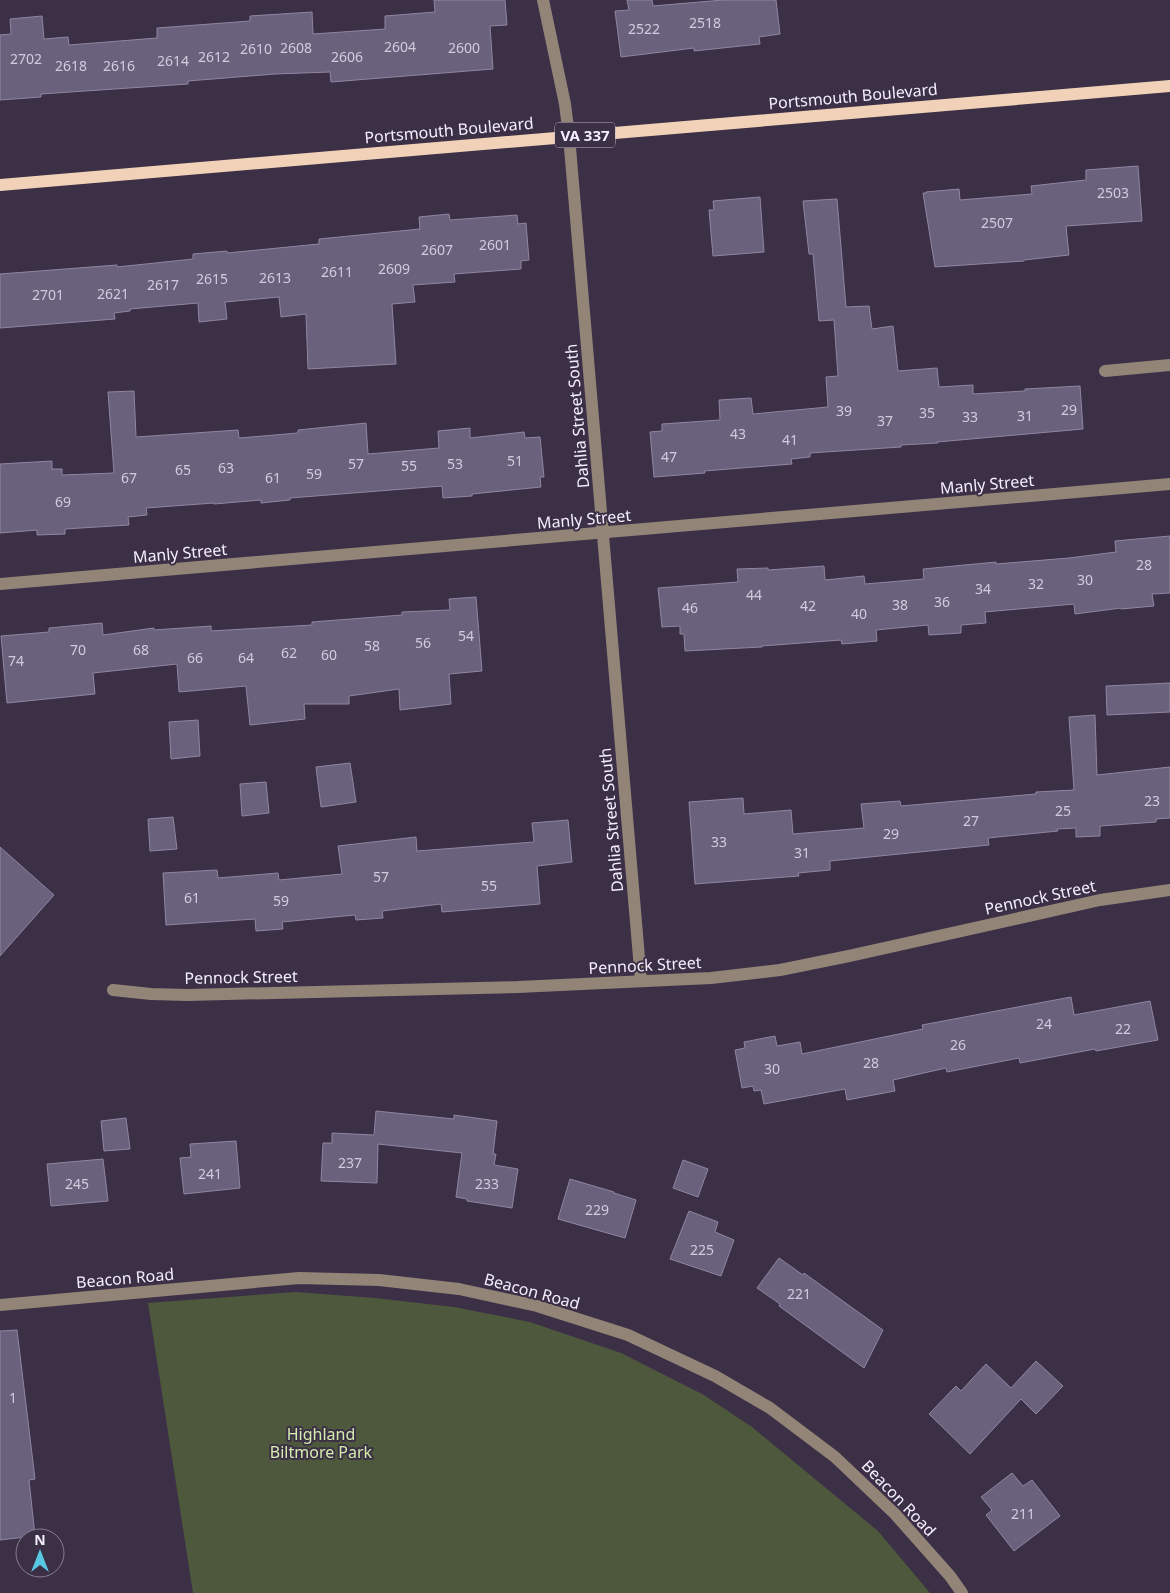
<svg xmlns="http://www.w3.org/2000/svg" width="1170" height="1593" font-family="'Noto Sans',sans-serif">
  <style>
    .green { fill: #4d583c }
    .building { fill: #6a627d; stroke: #8f86a3 }
    .lines { fill: none; stroke-linecap: round; stroke-linejoin: round }
    .minor { stroke: #938478; stroke-width: 12 }
    .major { stroke: #f1d2b8; stroke-width: 12 }
    .labels { text-anchor: middle; dominant-baseline: central; stroke-width: 4; stroke-linejoin: round; paint-order: stroke }
    .number-label { font-size: 14px; fill: #d2cbdd }
    .shield { fill: #3c3047; stroke: #beb5c6; stroke-width: 1 }
    .shield-label { font-size: 15px; font-weight: bold; fill: #f5eefd }
    .street-label { font-size: 16px; fill: #f5eefd; stroke: #3c3047 }
    .park-label { font-size: 16px; fill: #d4edac; stroke: #3c3047 }
  </style>
  <rect width="100%" height="100%" fill="#3c3047"/>
  <path class="green" d="M 296,1292 L 375,1298 L 454,1307 L 530,1322 L 621,1353 L 704,1395 L 752,1427 L 878,1531 L 930,1593 L 193,1593 L 148,1303 Z"/>
  <g class="building">
    <path d="M 434,0 L 505,0 L 507,25 L 490,26 L 493,69 L 331,82 L 330,72 L 275,74 L 188,81 L 188,84 L 41,94 L 41,97 L 0,100 L 0,35 L 11,34 L 10,19 L 42,16 L 44,39 L 68,37 L 69,45 L 157,38 L 157,28 L 250,21 L 250,16 L 312,12 L 313,34 L 385,29 L 385,16 L 435,12 Z"/>
    <path d="M 627,0 L 652,0 L 653,6 L 723,0 L 776,0 L 780,34 L 759,37 L 760,44 L 694,51 L 694,48 L 621,57 L 615,11 L 629,10 Z"/>
    <path d="M 1138,166 L 1142,221 L 1066,226 L 1069,255 L 1024,260 L 1024,261 L 935,267 L 923,193 L 926,193 L 926,192 L 959,189 L 960,200 L 1032,194 L 1031,186 L 1086,180 L 1086,170 Z"/>
    <path d="M 760,197 L 764,252 L 713,256 L 709,210 L 714,210 L 713,201 Z"/>
    <path d="M 837,199 L 846,307 L 869,306 L 872,329 L 893,326 L 898,371 L 937,368 L 939,387 L 973,385 L 973,394 L 1025,391 L 1025,389 L 1080,386 L 1083,429 L 937,442 L 938,443 L 901,445 L 901,447 L 810,453 L 810,457 L 791,459 L 792,464 L 704,471 L 705,473 L 654,477 L 650,432 L 662,431 L 662,424 L 720,420 L 719,400 L 751,398 L 753,414 L 828,407 L 826,377 L 838,376 L 834,320 L 819,321 L 813,254 L 809,254 L 803,201 Z"/>
    <path d="M 449,214 L 450,220 L 517,215 L 518,224 L 526,223 L 529,260 L 521,261 L 521,269 L 454,274 L 455,282 L 413,285 L 415,302 L 392,304 L 396,364 L 308,369 L 306,314 L 281,317 L 279,297 L 225,302 L 227,319 L 199,322 L 198,303 L 130,309 L 130,311 L 114,313 L 115,319 L 0,328 L 0,274 L 117,265 L 117,267 L 193,259 L 193,254 L 227,251 L 227,253 L 319,244 L 319,239 L 420,229 L 419,217 Z"/>
    <path d="M 134,391 L 136,437 L 238,430 L 239,438 L 298,433 L 298,430 L 366,423 L 368,454 L 439,448 L 438,431 L 470,428 L 470,438 L 524,432 L 525,438 L 540,437 L 544,477 L 540,477 L 541,487 L 472,494 L 472,496 L 443,498 L 442,486 L 290,498 L 290,500 L 261,503 L 261,500 L 214,504 L 214,503 L 146,508 L 147,515 L 128,517 L 129,525 L 65,529 L 65,534 L 37,535 L 37,530 L 0,533 L 0,464 L 52,461 L 52,469 L 62,469 L 62,475 L 114,473 L 108,392 Z"/>
    <path d="M 1170,536 L 1170,593 L 1152,594 L 1154,606 L 1121,609 L 1121,608 L 1075,614 L 1074,604 L 985,612 L 986,623 L 961,625 L 961,633 L 929,635 L 928,625 L 876,630 L 877,641 L 842,644 L 841,640 L 762,646 L 762,647 L 685,651 L 684,634 L 680,634 L 680,626 L 662,627 L 658,588 L 738,582 L 737,569 L 768,568 L 768,570 L 824,566 L 825,580 L 864,576 L 865,584 L 924,579 L 923,569 L 996,562 L 996,564 L 1069,558 L 1116,552 L 1115,541 Z"/>
    <path d="M 476,597 L 482,671 L 449,674 L 451,704 L 400,710 L 399,689 L 349,696 L 349,704 L 304,704 L 305,719 L 250,725 L 246,686 L 179,692 L 177,664 L 93,673 L 95,694 L 7,703 L 1,636 L 49,632 L 49,628 L 102,623 L 103,635 L 154,628 L 154,630 L 211,626 L 211,631 L 312,625 L 312,622 L 402,615 L 402,612 L 450,610 L 449,599 Z"/>
    <path d="M 1170,683 L 1170,712 L 1107,715 L 1106,686 Z"/>
    <path d="M 1095,715 L 1097,775 L 1170,767 L 1170,818 L 1156,819 L 1156,822 L 1100,826 L 1100,836 L 1076,837 L 1076,828 L 1057,829 L 1058,831 L 988,838 L 989,845 L 830,861 L 830,870 L 798,873 L 799,876 L 695,884 L 689,802 L 743,798 L 744,814 L 791,810 L 793,834 L 864,828 L 861,804 L 900,801 L 901,806 L 1036,794 L 1036,792 L 1074,790 L 1069,717 Z"/>
    <path d="M 198,720 L 200,756 L 171,759 L 169,722 Z"/>
    <path d="M 350,763 L 356,802 L 321,807 L 316,767 Z"/>
    <path d="M 266,782 L 269,813 L 242,816 L 240,784 Z"/>
    <path d="M 173,817 L 177,849 L 150,851 L 148,819 Z"/>
    <path d="M 568,820 L 572,862 L 537,866 L 540,904 L 442,912 L 441,904 L 382,911 L 383,918 L 356,920 L 355,915 L 282,922 L 283,929 L 256,931 L 255,919 L 166,925 L 163,873 L 217,870 L 218,878 L 278,873 L 279,880 L 342,874 L 338,846 L 416,837 L 417,851 L 534,842 L 532,823 Z"/>
    <path d="M 0,847 L 54,895 L 0,956 Z"/>
    <path d="M 1071,997 L 1074,1015 L 1150,1001 L 1158,1040 L 1096,1051 L 1095,1049 L 1020,1063 L 1019,1058 L 947,1072 L 946,1068 L 893,1080 L 895,1091 L 847,1100 L 845,1089 L 764,1104 L 761,1090 L 754,1091 L 753,1086 L 742,1088 L 735,1050 L 745,1048 L 744,1042 L 775,1036 L 777,1046 L 800,1042 L 802,1054 L 923,1029 L 922,1025 Z"/>
    <path d="M 376,1111 L 454,1119 L 454,1115 L 497,1121 L 493,1154 L 496,1154 L 494,1165 L 518,1169 L 512,1208 L 467,1201 L 467,1199 L 456,1197 L 462,1153 L 378,1144 L 377,1183 L 321,1181 L 323,1143 L 332,1143 L 332,1133 L 374,1135 Z"/>
    <path d="M 126,1118 L 130,1149 L 104,1151 L 101,1121 Z"/>
    <path d="M 236,1141 L 240,1188 L 184,1194 L 180,1158 L 191,1157 L 190,1144 Z"/>
    <path d="M 103,1159 L 108,1201 L 51,1206 L 47,1164 Z"/>
    <path d="M 683,1160 L 708,1169 L 698,1197 L 673,1188 Z"/>
    <path d="M 570,1179 L 614,1192 L 614,1193 L 636,1200 L 625,1238 L 558,1219 Z"/>
    <path d="M 689,1211 L 718,1222 L 715,1232 L 734,1240 L 721,1276 L 670,1259 Z"/>
    <path d="M 779,1258 L 803,1275 L 804,1273 L 883,1330 L 864,1368 L 779,1306 L 780,1304 L 757,1288 Z"/>
    <path d="M 17,1330 L 35,1479 L 29,1480 L 35,1536 L 0,1540 L 0,1331 Z"/>
    <path d="M 1036,1361 L 1063,1386 L 1036,1414 L 1021,1399 L 970,1454 L 929,1414 L 956,1386 L 961,1391 L 986,1364 L 1011,1388 Z"/>
    <path d="M 1012,1473 L 1023,1486 L 1032,1480 L 1060,1516 L 1014,1551 L 986,1515 L 992,1510 L 981,1497 Z"/>
  </g>
  <g class="lines">
    <g class="minor">
      <path d="M 543,0 L 565,104 L 569,136 L 641,981"/>
      <path d="M 1105,371 L 1170,365"/>
      <path d="M 0,584 L 1170,484"/>
      <path d="M 113,990 L 151,994 L 187,995 L 518,987 L 711,978 L 780,970 L 849,956 L 1100,900 L 1170,890"/>
      <path d="M 0,1305 L 299,1278 L 379,1280 L 459,1289 L 537,1306 L 628,1335 L 715,1376 L 770,1408 L 835,1457 L 895,1514 L 950,1576 L 962,1593"/>
    </g>
    <path class="major" d="M 0,185 L 1170,86"/>
  </g>
  <g class="labels">
    <g class="number-label">
      <text x="705" y="22">2518</text>
      <text x="644" y="28">2522</text>
      <text x="400" y="46">2604</text>
      <text x="296" y="47">2608</text>
      <text x="464" y="47">2600</text>
      <text x="256" y="48">2610</text>
      <text x="214" y="56">2612</text>
      <text x="347" y="56">2606</text>
      <text x="26" y="58">2702</text>
      <text x="173" y="60">2614</text>
      <text x="71" y="65">2618</text>
      <text x="119" y="65">2616</text>
      <text x="1113" y="192">2503</text>
      <text x="997" y="222">2507</text>
      <text x="495" y="244">2601</text>
      <text x="437" y="249">2607</text>
      <text x="394" y="268">2609</text>
      <text x="337" y="271">2611</text>
      <text x="275" y="277">2613</text>
      <text x="212" y="278">2615</text>
      <text x="163" y="284">2617</text>
      <text x="113" y="293">2621</text>
      <text x="48" y="294">2701</text>
      <text x="1069" y="409">29</text>
      <text x="844" y="410">39</text>
      <text x="927" y="412">35</text>
      <text x="1025" y="415">31</text>
      <text x="970" y="416">33</text>
      <text x="885" y="420">37</text>
      <text x="738" y="433">43</text>
      <text x="790" y="439">41</text>
      <text x="669" y="456">47</text>
      <text x="515" y="460">51</text>
      <text x="356" y="463">57</text>
      <text x="455" y="463">53</text>
      <text x="409" y="465">55</text>
      <text x="226" y="467">63</text>
      <text x="183" y="469">65</text>
      <text x="314" y="473">59</text>
      <text x="129" y="477">67</text>
      <text x="273" y="477">61</text>
      <text x="63" y="501">69</text>
      <text x="1144" y="564">28</text>
      <text x="1085" y="579">30</text>
      <text x="1036" y="583">32</text>
      <text x="983" y="588">34</text>
      <text x="754" y="594">44</text>
      <text x="942" y="601">36</text>
      <text x="900" y="604">38</text>
      <text x="808" y="605">42</text>
      <text x="690" y="607">46</text>
      <text x="859" y="613">40</text>
      <text x="466" y="635">54</text>
      <text x="423" y="642">56</text>
      <text x="372" y="645">58</text>
      <text x="78" y="649">70</text>
      <text x="141" y="649">68</text>
      <text x="289" y="652">62</text>
      <text x="329" y="654">60</text>
      <text x="195" y="657">66</text>
      <text x="246" y="657">64</text>
      <text x="16" y="660">74</text>
      <text x="1152" y="800">23</text>
      <text x="1063" y="810">25</text>
      <text x="971" y="820">27</text>
      <text x="891" y="833">29</text>
      <text x="719" y="841">33</text>
      <text x="802" y="852">31</text>
      <text x="381" y="876">57</text>
      <text x="489" y="885">55</text>
      <text x="192" y="897">61</text>
      <text x="281" y="900">59</text>
      <text x="1044" y="1023">24</text>
      <text x="1123" y="1028">22</text>
      <text x="958" y="1044">26</text>
      <text x="871" y="1062">28</text>
      <text x="772" y="1068">30</text>
      <text x="350" y="1162">237</text>
      <text x="210" y="1173">241</text>
      <text x="77" y="1183">245</text>
      <text x="487" y="1183">233</text>
      <text x="597" y="1209">229</text>
      <text x="702" y="1249">225</text>
      <text x="799" y="1293">221</text>
      <text x="13" y="1397">1</text>
      <text x="1023" y="1513">211</text>
    </g>
    <rect class="shield" x="555" y="122.5" width="60" height="25" rx="4"/>
    <g class="shield-label">
      <text x="585" y="135">VA 337</text>
    </g>
    <g class="street-label">
      <text transform="translate(853 96) rotate(-5)">Portsmouth Boulevard</text>
      <text transform="translate(449 130) rotate(-5)">Portsmouth Boulevard</text>
      <text transform="translate(577 416) rotate(-95)">Dahlia Street South</text>
      <text transform="translate(987 484) rotate(-5)">Manly Street</text>
      <text transform="translate(584 519) rotate(-5)">Manly Street</text>
      <text transform="translate(180 553) rotate(-5)">Manly Street</text>
      <text transform="translate(611 820) rotate(-95)">Dahlia Street South</text>
      <text transform="translate(1040 897) rotate(-12)">Pennock Street</text>
      <text transform="translate(645 965) rotate(-3)">Pennock Street</text>
      <text transform="translate(241 977) rotate(-1)">Pennock Street</text>
      <text transform="translate(125 1278) rotate(-5)">Beacon Road</text>
      <text transform="translate(532 1291) rotate(15)">Beacon Road</text>
      <text transform="translate(899 1498) rotate(46)">Beacon Road</text>
    </g>
    <g class="park-label">
      <text x="321" y="1434">Highland<tspan x="321" dy="18">Biltmore Park</tspan></text>
    </g>
  </g>
  <g transform="translate(40 1553)"><circle r="24" fill="#3c3047" stroke="#867c90"/>
  <path d="M0-4L9 19L0 12L-9 19Z" fill="#58c9e3"/>
  <text y="-8" font-size="14" font-weight="bold" text-anchor="middle" fill="#f5eefd">N</text>
  </g>
</svg>
